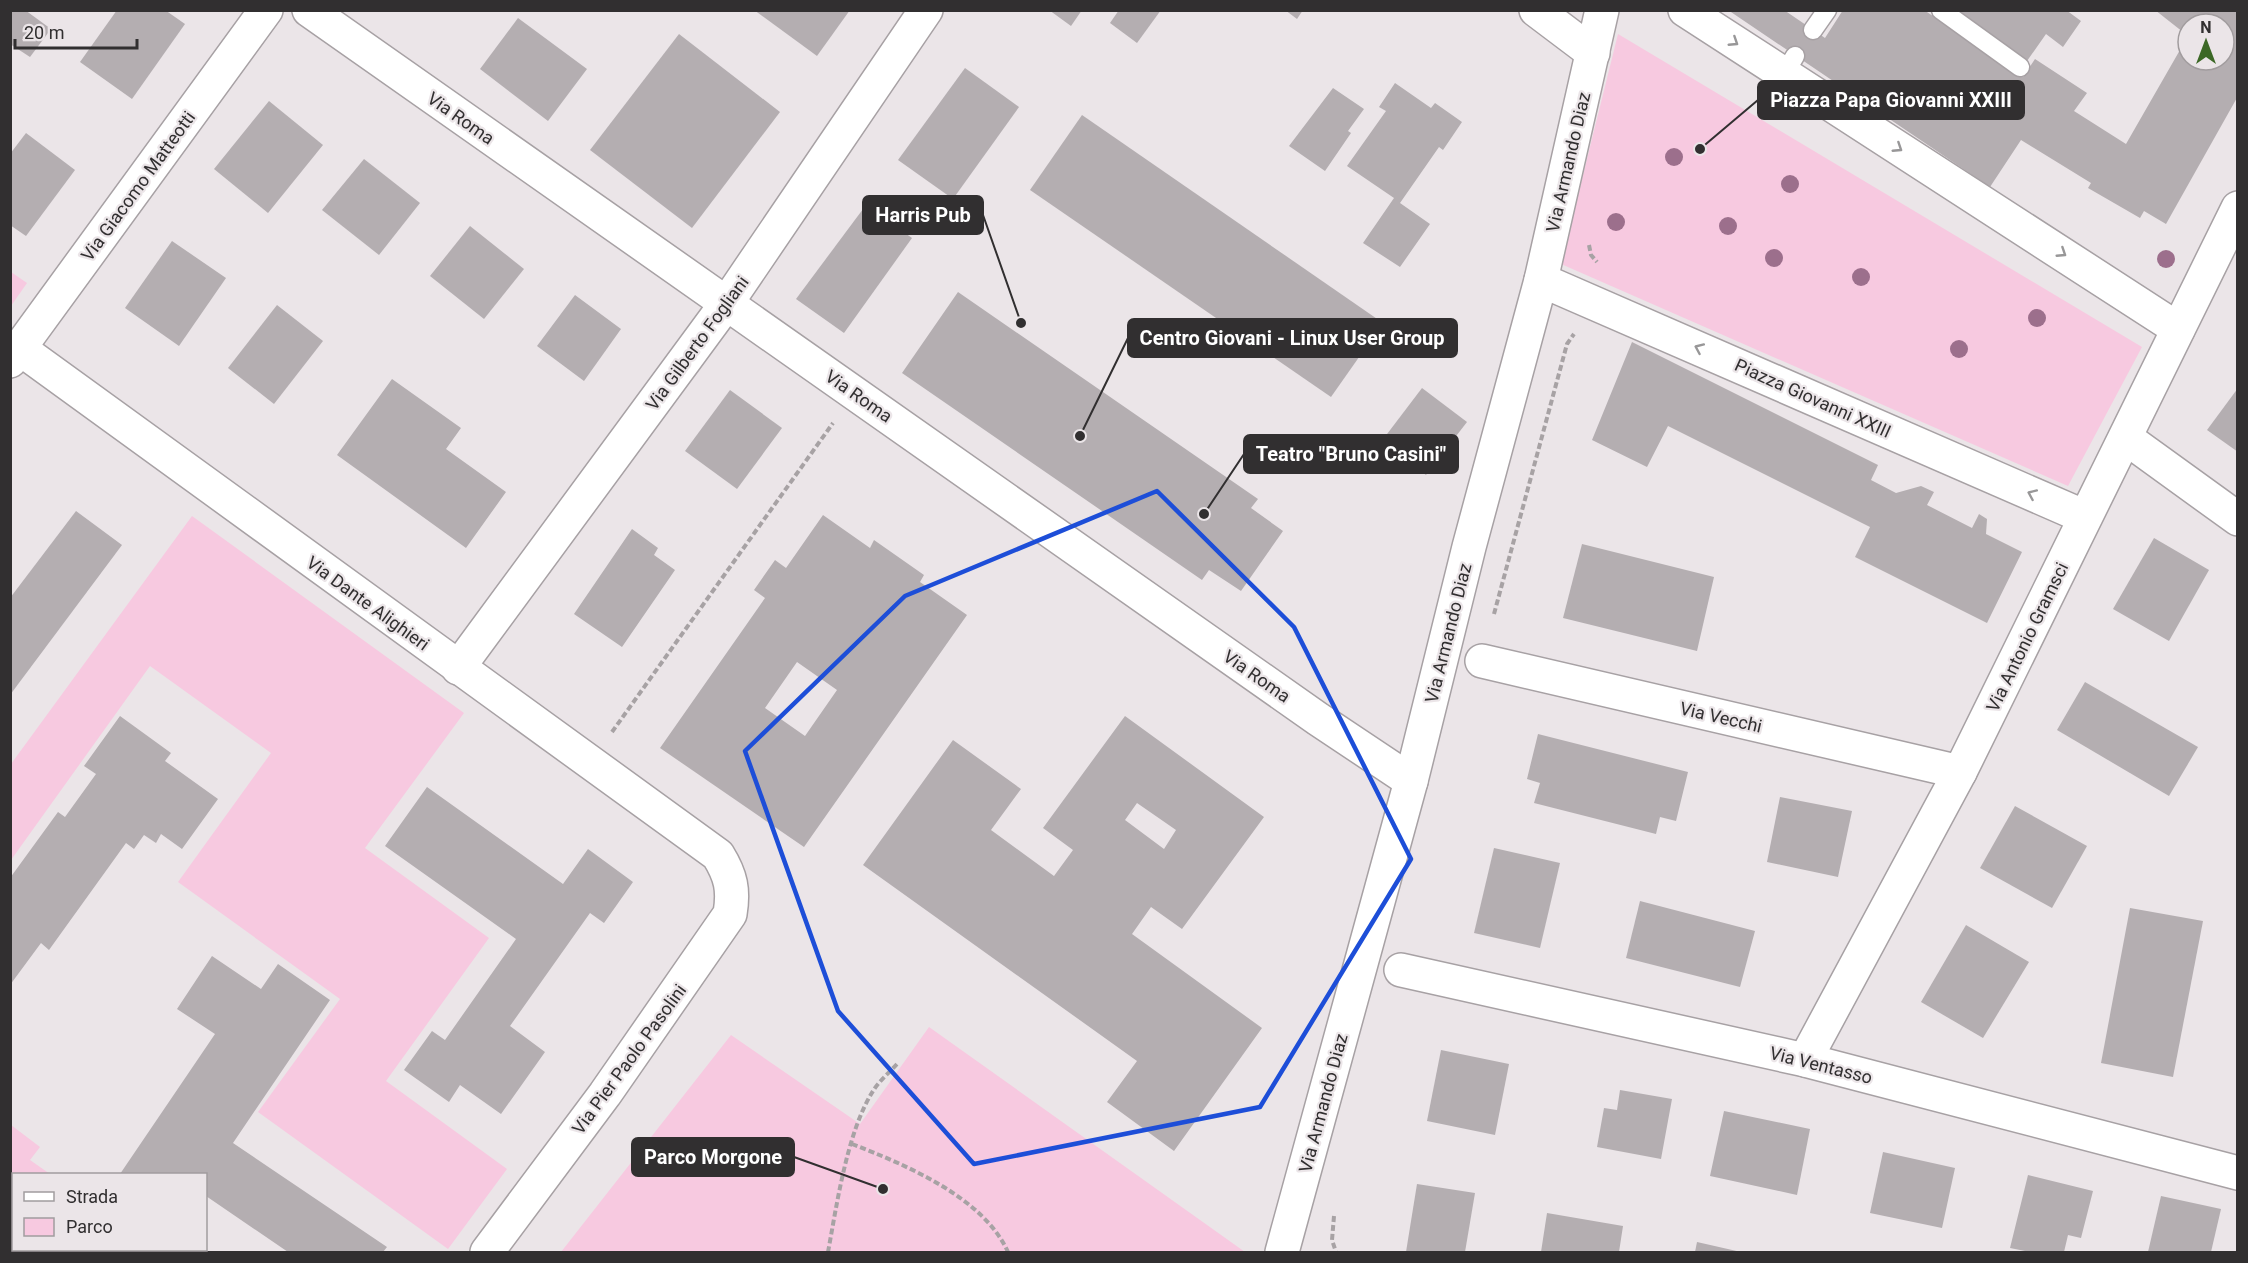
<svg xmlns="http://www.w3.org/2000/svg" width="2248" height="1263" font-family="Roboto,sans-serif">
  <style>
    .green { fill: #f7c9e0 }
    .building { fill: #b4aeb1; fill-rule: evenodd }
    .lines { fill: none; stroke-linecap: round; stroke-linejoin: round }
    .lane-casing { stroke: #a7a1a4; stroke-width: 21 }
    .street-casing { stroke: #a7a1a4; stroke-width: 36 }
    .secondary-casing { stroke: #a7a1a4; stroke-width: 36 }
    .path { stroke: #a7a2a4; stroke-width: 4; stroke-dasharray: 6 3; stroke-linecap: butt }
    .lane { stroke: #fff; stroke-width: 18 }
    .street { stroke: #fff; stroke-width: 33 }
    .secondary { stroke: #fff; stroke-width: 33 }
    .tree { fill: #9c6f8c }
    .oneway { stroke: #989798 }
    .marked { fill: none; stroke: #1d4ed8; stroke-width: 4.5; stroke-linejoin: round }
    .labels { text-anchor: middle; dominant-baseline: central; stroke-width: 4.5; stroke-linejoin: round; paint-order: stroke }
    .street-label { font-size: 18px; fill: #312f30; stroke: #ebe5e8 }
    .leader { fill: none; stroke: #312f30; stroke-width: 2 }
    .callout-dot { fill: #312f30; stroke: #ebe5e8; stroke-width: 2 }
    .callout { fill: #312f30; stroke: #312f30; stroke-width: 2 }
    .callout-label { font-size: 20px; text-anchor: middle; font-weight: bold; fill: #fff }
  </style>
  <rect width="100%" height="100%" fill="#ebe5e8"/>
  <g class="green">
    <path d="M 1618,34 L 2142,347 L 2068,486 L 1561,264 Z"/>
    <path d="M 11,272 L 27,283 L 11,306 Z"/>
    <path d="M 192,516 L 464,713 L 365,848 L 489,938 L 386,1081 L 507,1169 L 448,1249 L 258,1112 L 340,999 L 178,882 L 271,753 L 150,666 L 11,860 L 11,764 Z"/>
    <path d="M 929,1027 L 1245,1252 L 561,1252 L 731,1035 L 860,1124 Z"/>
    <path d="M 11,1125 L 40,1147 L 30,1160 L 50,1174 L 14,1174 L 14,1250 L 63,1250 L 60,1252 L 11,1252 Z"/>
    <path d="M 79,1250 L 152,1250 L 156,1252 L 83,1252 Z"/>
  </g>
  <g class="building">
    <path d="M 10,10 L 25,10 L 51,29 L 30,57 L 10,44 Z"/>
    <path d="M 117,10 L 165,10 L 185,24 L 132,99 L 80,62 Z"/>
    <path d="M 754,10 L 850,10 L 817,56 Z"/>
    <path d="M 1049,10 L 1082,10 L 1071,26 Z"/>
    <path d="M 1119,10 L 1161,10 L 1137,43 L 1110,23 Z"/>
    <path d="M 1285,10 L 1303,10 L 1297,19 Z"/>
    <path d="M 1728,10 L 1784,10 L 1825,38 L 1843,10 L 1924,10 L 2023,77 L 2035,59 L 2087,93 L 2074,111 L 2126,144 L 2188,36 L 2155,10 L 2238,10 L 2238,96 L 2166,224 L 2144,211 L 2140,218 L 2088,188 L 2091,183 L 2021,140 L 1990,187 ZM 2188,24 L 2224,24 L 2224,60 L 2188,60 Z"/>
    <path d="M 1956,10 L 2066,10 L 2081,21 L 2063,47 L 2046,34 L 2027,61 Z"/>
    <path d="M 518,18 L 587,69 L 548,121 L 480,69 Z"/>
    <path d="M 679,34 L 780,112 L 692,228 L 590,150 Z"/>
    <path d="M 965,68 L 1019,107 L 953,199 L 898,160 Z"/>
    <path d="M 1395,83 L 1431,108 L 1435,103 L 1462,122 L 1443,150 L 1439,147 L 1400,203 L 1430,224 L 1400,267 L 1363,243 L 1394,198 L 1347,166 L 1386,111 L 1379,107 Z"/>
    <path d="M 1333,88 L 1364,109 L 1348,131 L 1351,133 L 1325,171 L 1289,146 Z"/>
    <path d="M 269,101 L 323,145 L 268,213 L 214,169 Z"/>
    <path d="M 1082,115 L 1383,323 L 1331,397 L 1030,190 Z"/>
    <path d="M 26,133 L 75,170 L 26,236 L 10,225 L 10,154 Z"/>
    <path d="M 364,159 L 420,203 L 379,255 L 322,210 Z"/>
    <path d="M 866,205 L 912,238 L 844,333 L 796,299 Z"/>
    <path d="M 470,226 L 524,269 L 484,319 L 430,276 Z"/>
    <path d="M 172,241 L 226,278 L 179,346 L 125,308 Z"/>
    <path d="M 958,292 L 1258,499 L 1251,508 L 1283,531 L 1241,591 L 1209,570 L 1202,580 L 902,373 Z"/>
    <path d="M 575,295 L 621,329 L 584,381 L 537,346 Z"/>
    <path d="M 277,305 L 323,341 L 274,404 L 228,368 Z"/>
    <path d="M 1632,342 L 1878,465 L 1871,480 L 1896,493 L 1921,486 L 1934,492 L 1927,505 L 1972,528 L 1979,514 L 1987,519 L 1986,534 L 2022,552 L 1987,623 L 1855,557 L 1870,527 L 1668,426 L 1647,467 L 1592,440 Z"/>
    <path d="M 392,379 L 461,428 L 446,449 L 506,492 L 466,548 L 337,455 Z"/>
    <path d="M 1422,388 L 1467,422 L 1426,475 L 1381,442 Z"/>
    <path d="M 2238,388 L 2238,452 L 2207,430 Z"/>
    <path d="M 730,390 L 782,428 L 737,489 L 685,451 Z"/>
    <path d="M 76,511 L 122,545 L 10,695 L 10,598 Z"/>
    <path d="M 823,515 L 870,548 L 874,540 L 924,575 L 920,582 L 967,615 L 804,847 L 660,748 L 765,598 L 754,590 L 775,560 L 786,568 ZM 797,662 L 837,690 L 805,736 L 765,708 Z"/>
    <path d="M 632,529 L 658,548 L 654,555 L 675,570 L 622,647 L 574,614 Z"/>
    <path d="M 2154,538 L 2209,570 L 2169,641 L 2113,609 Z"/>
    <path d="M 1582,544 L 1714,577 L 1697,651 L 1563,618 Z"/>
    <path d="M 2085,682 L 2198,747 L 2169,796 L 2057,730 Z"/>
    <path d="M 120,716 L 171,753 L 165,761 L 218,799 L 182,849 L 161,834 L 156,843 L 144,835 L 134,849 L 126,843 L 49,950 L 41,943 L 10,985 L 10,878 L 58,812 L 65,817 L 96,774 L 84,766 Z"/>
    <path d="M 1125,716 L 1264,817 L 1182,929 L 1151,907 L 1132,934 L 1262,1028 L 1174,1151 L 1107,1102 L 1137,1061 L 863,865 L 953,740 L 1021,789 L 991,830 L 1054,876 L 1073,850 L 1043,828 ZM 1137,803 L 1176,830 L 1164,849 L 1125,820 Z"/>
    <path d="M 1538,734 L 1688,772 L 1676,821 L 1660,817 L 1656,834 L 1534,803 L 1540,783 L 1527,779 Z"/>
    <path d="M 427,787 L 563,884 L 588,849 L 633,882 L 604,923 L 590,913 L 510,1026 L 545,1052 L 501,1114 L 460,1085 L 449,1102 L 404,1070 L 432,1031 L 445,1040 L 516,939 L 385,846 Z"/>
    <path d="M 1780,797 L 1852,811 L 1838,877 L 1767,862 Z"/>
    <path d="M 2015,806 L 2087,846 L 2052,908 L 1980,868 Z"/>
    <path d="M 1494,848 L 1560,863 L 1540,948 L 1474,933 Z"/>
    <path d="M 1640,901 L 1755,931 L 1740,987 L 1626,958 Z"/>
    <path d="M 2130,908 L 2203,921 L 2173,1077 L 2101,1063 Z"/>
    <path d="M 1966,925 L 2029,962 L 1983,1038 L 1921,1002 Z"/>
    <path d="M 212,956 L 261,989 L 278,964 L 330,1000 L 233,1143 L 387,1247 L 383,1252 L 288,1252 L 206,1196 L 206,1174 L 120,1174 L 215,1034 L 177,1009 Z"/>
    <path d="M 1441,1050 L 1509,1064 L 1495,1135 L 1427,1121 Z"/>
    <path d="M 1620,1090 L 1672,1099 L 1661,1159 L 1597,1147 L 1604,1108 L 1617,1110 Z"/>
    <path d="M 1724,1111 L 1810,1129 L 1797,1195 L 1710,1176 Z"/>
    <path d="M 1883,1152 L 1955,1168 L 1942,1228 L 1870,1213 Z"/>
    <path d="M 2028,1175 L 2093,1191 L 2081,1238 L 2068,1235 L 2064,1252 L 2030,1252 L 2010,1248 Z"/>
    <path d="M 1417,1184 L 1475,1193 L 1465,1252 L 1406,1252 Z"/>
    <path d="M 2161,1196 L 2221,1209 L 2211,1252 L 2148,1252 Z"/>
    <path d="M 1547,1213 L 1623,1226 L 1619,1252 L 1541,1252 Z"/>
    <path d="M 1697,1242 L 1741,1252 L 1695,1252 Z"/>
  </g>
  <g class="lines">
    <g class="lane-casing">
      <g id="lane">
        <path d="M 1941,10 L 2020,67"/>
        <path d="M 1813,30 L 1827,10"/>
        <path d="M 1784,74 L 1795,56"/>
      </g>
    </g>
    <g class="street-casing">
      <g id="street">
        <path d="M 1536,10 L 1593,53"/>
        <path d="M 1685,10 L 2178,329"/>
        <path d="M 1541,280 L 2085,517"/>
        <path d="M 19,348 L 718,855 C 731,876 734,890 730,914 L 605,1094 L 487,1252"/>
        <path d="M 10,361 L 266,10"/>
        <path d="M 2126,438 L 2238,519"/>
        <path d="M 1482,661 L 1960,772"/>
        <path d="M 458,668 L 726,304 L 926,10"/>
        <path d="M 1401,970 L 1805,1060 L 2238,1173"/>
        <path d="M 1805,1060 L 1960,772 L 2238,208"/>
      </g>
    </g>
    <g class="secondary-casing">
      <g id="secondary">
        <path d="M 309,10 L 1318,719 L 1411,781"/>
        <path d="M 1282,1252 L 1411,781 L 1469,547 L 1541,280 L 1602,10"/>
      </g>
    </g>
    <g class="path">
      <path d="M 1589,245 L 1591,255 L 1597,262"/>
      <path d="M 1494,614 L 1567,344 L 1574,334"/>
      <path d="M 612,732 L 833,423"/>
      <path d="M 852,1144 C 906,1165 983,1197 1008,1252"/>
      <path d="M 1334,1216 L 1332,1240 L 1336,1252"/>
      <path d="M 828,1252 C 837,1204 847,1132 873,1091 C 879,1081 890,1072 898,1063"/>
    </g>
    <use href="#lane" class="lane"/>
    <use href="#street" class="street"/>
    <use href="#secondary" class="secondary"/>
  </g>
  <g class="tree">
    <circle cx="1674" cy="157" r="9"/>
    <circle cx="1790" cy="184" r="9"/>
    <circle cx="1616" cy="222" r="9"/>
    <circle cx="1728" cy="226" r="9"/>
    <circle cx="1774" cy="258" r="9"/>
    <circle cx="2166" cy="259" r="9"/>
    <circle cx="1861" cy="277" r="9"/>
    <circle cx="2037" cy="318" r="9"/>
    <circle cx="1959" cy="349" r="9"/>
  </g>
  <defs><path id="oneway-chevron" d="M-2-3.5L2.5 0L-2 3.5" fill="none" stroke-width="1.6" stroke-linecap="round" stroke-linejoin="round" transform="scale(1.5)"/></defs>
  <g class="oneway">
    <use href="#oneway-chevron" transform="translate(1734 42) rotate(33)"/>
    <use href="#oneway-chevron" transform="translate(1898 148) rotate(33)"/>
    <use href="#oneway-chevron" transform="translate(2062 253) rotate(33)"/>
    <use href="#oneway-chevron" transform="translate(1699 348) rotate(-156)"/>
    <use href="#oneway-chevron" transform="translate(2032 494) rotate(-156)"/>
  </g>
  <path class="marked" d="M 1157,491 L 1294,627 L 1411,859 L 1260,1107 L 974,1164 L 838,1011 L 745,751 L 905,596 Z"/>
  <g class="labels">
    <g class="street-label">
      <text transform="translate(461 118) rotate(35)">Via Roma</text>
      <text transform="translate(1568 162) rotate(-77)">Via Armando Diaz</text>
      <text transform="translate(138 186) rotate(-54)">Via Giacomo Matteotti</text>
      <text transform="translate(697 343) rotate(-54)">Via Gilberto Fogliani</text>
      <text transform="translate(859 396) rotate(35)">Via Roma</text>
      <text transform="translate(1813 398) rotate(24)">Piazza Giovanni XXIII</text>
      <text transform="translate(368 603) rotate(36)">Via Dante Alighieri</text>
      <text transform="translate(1448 633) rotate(-76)">Via Armando Diaz</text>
      <text transform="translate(2027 637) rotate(-64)">Via Antonio Gramsci</text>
      <text transform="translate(1257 676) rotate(35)">Via Roma</text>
      <text transform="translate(1721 717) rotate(13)">Via Vecchi</text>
      <text transform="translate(629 1059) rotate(-54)">Via Pier Paolo Pasolini</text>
      <text transform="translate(1821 1065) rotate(14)">Via Ventasso</text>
      <text transform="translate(1323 1103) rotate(-75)">Via Armando Diaz</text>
    </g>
  </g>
  <path class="leader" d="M1700 149L1758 100M1021 323L983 215M1080 436L1128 338M1204 514L1244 454M883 1189L794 1157"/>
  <g class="callout-dot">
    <circle cx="1700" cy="149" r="6"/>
    <circle cx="1021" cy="323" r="6"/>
    <circle cx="1080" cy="436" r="6"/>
    <circle cx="1204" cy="514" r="6"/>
    <circle cx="883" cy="1189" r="6"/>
  </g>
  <g class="callout">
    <rect x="1758" y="81" width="266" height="38" rx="6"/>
    <rect x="863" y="196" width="120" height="38" rx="6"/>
    <rect x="1128" y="319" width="329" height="38" rx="6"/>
    <rect x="1244" y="435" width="214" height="38" rx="6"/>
    <rect x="632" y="1138" width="162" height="38" rx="6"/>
  </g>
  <g class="callout-label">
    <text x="1891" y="107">Piazza Papa Giovanni XXIII</text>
    <text x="923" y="222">Harris Pub</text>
    <text x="1292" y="345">Centro Giovani - Linux User Group</text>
    <text x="1351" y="461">Teatro "Bruno Casini"</text>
    <text x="713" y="1164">Parco Morgone</text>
  </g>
  <rect width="2248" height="1263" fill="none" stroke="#312f30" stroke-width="24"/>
  <rect x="12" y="1173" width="195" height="78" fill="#ebe5e8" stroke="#a19c9e" stroke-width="1.5"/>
  <rect x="24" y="1192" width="30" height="9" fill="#ffffff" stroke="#a19c9e" stroke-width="1.5"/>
  <text x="66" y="1203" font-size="18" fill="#312f30">Strada</text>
  <rect x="24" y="1218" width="30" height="18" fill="#f7c9e0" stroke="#a19c9e" stroke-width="1.5"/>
  <text x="66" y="1233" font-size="18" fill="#312f30">Parco</text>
  <g transform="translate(2206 42)"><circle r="28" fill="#ebe5e8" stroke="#a19c9e" stroke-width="1.5"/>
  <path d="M0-4.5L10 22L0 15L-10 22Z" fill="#3c6826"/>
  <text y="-9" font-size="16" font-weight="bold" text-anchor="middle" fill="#312f30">N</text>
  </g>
  <path d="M15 39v9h122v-9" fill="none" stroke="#312f30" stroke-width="3"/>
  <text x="24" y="39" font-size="18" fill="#312f30" stroke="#ebe5e8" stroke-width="4.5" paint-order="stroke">20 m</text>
</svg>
